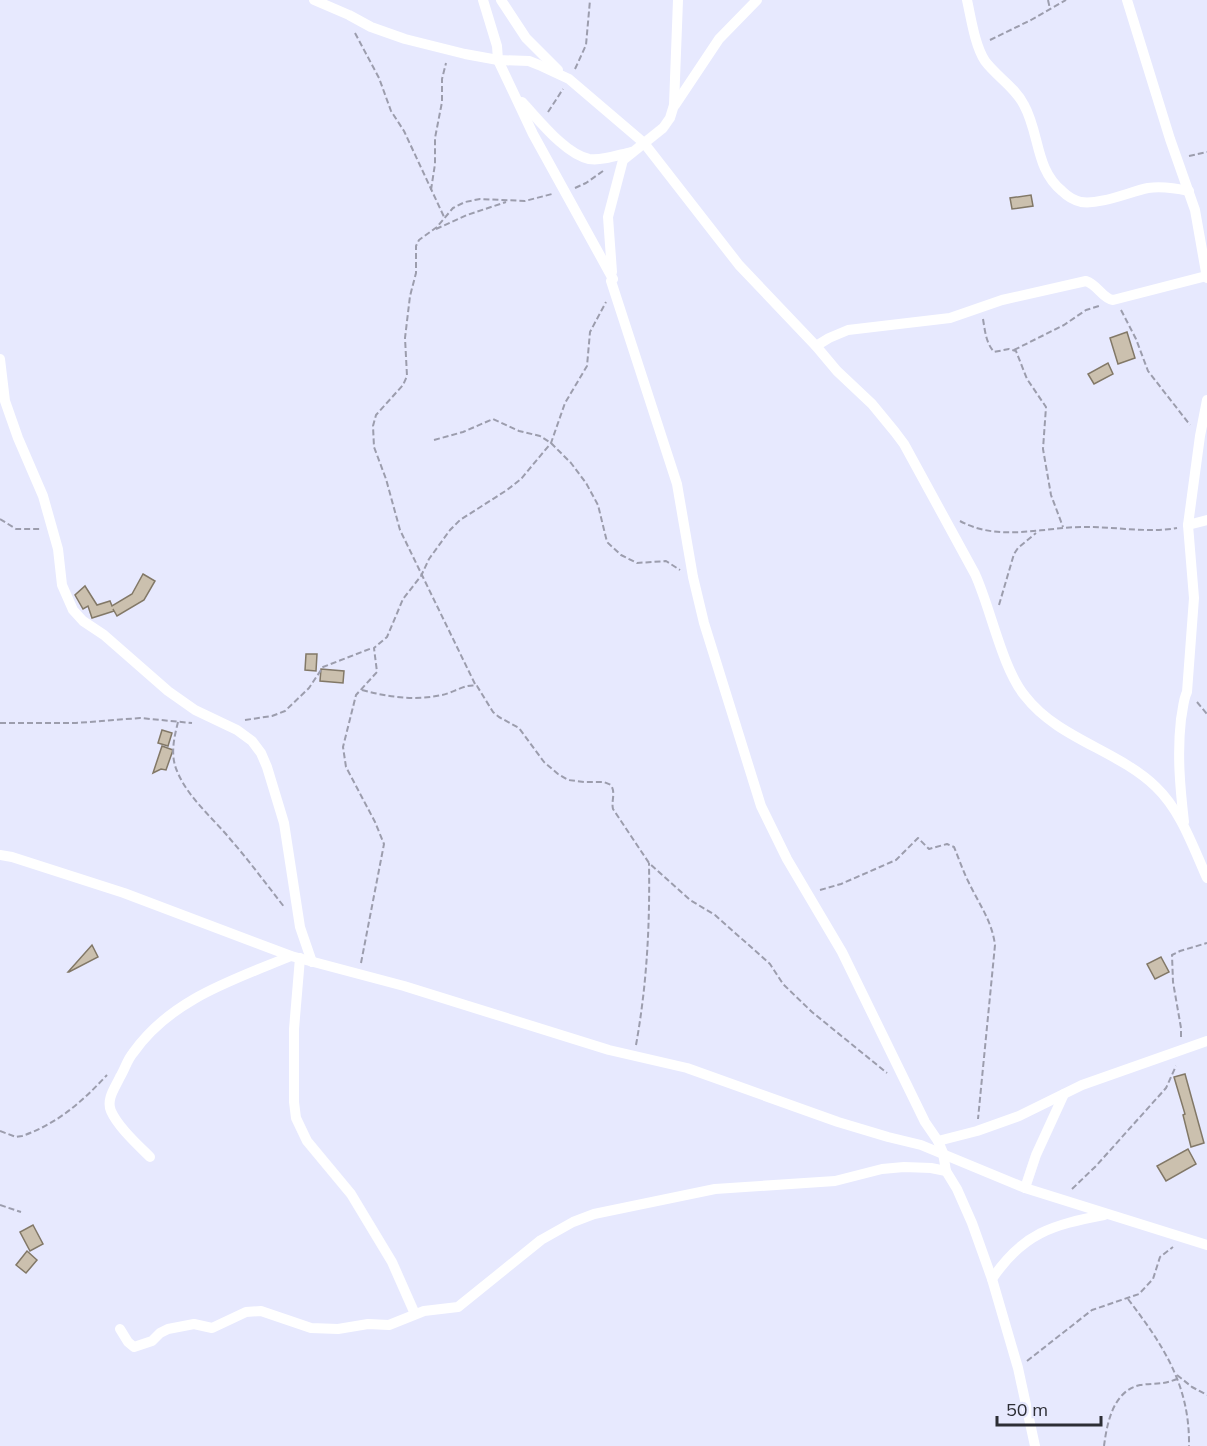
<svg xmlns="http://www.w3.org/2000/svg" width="1207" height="1446" font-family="Mulish,sans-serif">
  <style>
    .building { fill: #cbc0ae; stroke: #827867; stroke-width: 1.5 }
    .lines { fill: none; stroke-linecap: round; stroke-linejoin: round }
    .path { stroke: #9c9dad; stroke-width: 2; stroke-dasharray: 6 3; stroke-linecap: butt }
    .minor { stroke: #fff; stroke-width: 10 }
  </style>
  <rect width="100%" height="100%" fill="#e7e9fe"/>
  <g class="building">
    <path d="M 1031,195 L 1033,206 L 1012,209 L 1010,198 Z"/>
    <path d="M 1127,332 L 1135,358 L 1118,364 L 1110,338 Z"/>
    <path d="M 1108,363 L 1113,374 L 1094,384 L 1088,374 Z"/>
    <path d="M 143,574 L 155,581 L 144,600 L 117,616 L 113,609 L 114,611 L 92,618 L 88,606 L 83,609 L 75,595 L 85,586 L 97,605 L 110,601 L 112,606 L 132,594 Z"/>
    <path d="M 306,654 L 317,654 L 316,671 L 305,670 Z"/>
    <path d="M 321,669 L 344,671 L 343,683 L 320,681 Z"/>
    <path d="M 162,730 L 172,733 L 168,746 L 158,743 Z"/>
    <path d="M 162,746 L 173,750 L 166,770 L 161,769 L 153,773 Z"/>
    <path d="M 92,945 L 98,957 L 69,972 L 68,972 Z"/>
    <path d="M 1161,957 L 1169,972 L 1155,979 L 1147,964 Z"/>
    <path d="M 1185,1074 L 1204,1143 L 1191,1147 L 1183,1115 L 1185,1114 L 1174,1077 Z"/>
    <path d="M 1188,1149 L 1196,1164 L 1166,1181 L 1157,1166 Z"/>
    <path d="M 33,1225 L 43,1244 L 30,1251 L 20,1232 Z"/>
    <path d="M 27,1251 L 37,1260 L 26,1273 L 16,1265 Z"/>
  </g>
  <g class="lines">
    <g class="path">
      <path d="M 1048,0 L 1050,9"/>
      <path d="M 355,33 L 379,78 L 391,111 L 404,131 L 445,219"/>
      <path d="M 990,40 L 1031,20 L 1066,0"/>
      <path d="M 575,69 L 586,45 L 590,0"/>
      <path d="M 548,112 L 563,89"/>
      <path d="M 1189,156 L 1207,152"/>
      <path d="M 575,188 L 586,183 L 603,171"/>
      <path d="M 431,190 L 435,164 L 435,138 L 442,102 L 442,79 L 446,63"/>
      <path d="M 436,229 L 467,215 L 506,202"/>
      <path d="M 1121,310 L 1136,339 L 1148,371 L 1190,425"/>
      <path d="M 983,319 C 985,331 986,343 994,352 L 1009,349 L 1016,351 L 1027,379 L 1046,407 L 1043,449 L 1051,495 L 1063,527"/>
      <path d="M 1014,350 L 1064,325 L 1086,310 L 1099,306"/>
      <path d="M 434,440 L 463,432 L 493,419 L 519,431 L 540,436 L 551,443 L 571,463 L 586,483 L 598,505 L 607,542 L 621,555 L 637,563 L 666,561 L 680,570"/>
      <path d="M 0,519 L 16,529 L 40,529"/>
      <path d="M 960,521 C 1000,543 1046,526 1088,527 C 1117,527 1149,533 1177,528"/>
      <path d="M 999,605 L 1014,554 L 1018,548 L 1036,533"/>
      <path d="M 475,684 L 400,530 L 386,479 L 374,447 L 373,426 L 376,415 L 403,385 L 407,376 L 405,338 L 410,296 L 416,273 L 416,246 L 419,240 L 437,227 L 453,208 L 465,202 L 480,199 L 525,201 L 552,194"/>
      <path d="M 362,690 C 388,697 415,701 442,695 C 453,693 466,683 477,686 L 493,712 L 499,717 L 519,728 L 544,762 L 558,774 L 568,780 L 584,782 L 604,782 L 611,785 C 616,793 611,801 613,809 L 649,863 L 690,900 L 715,915 L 770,964 L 783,984 L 812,1012 L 887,1073"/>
      <path d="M 1197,702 L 1207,714"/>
      <path d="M 245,720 L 272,716 L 285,711 L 309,688 L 323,667 L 372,648"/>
      <path d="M 178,722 C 174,738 170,755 177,771 C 188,798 213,818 231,840 C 250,862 267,885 285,908"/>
      <path d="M 0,723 L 76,723 L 140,718 L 192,723"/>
      <path d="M 820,890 L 841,884 L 896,860 L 918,838 L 929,849 L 947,844 L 954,847 C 959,859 963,871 969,883 C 979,904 992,921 995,945 L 978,1119"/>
      <path d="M 361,963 L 384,844 L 375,822 L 346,767 L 343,747 L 356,695 L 377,672 L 374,648 L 387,637 L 403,599 L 421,576 L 429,559 L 450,530 L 460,520 L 507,490 L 521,479 L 551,443 L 565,403 L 587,366 L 590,332 L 606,302"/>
      <path d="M 1181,1037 L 1181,1028 L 1173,982 L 1172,955 L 1180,951 L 1207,943"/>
      <path d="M 636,1045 C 647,984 650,924 649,863"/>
      <path d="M 0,1131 L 16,1137 L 22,1136 C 57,1124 82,1102 107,1075"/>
      <path d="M 1072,1189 L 1096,1166 L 1166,1088 L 1176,1066"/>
      <path d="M 0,1205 L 21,1212"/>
      <path d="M 1128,1299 C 1163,1345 1190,1385 1189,1446"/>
      <path d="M 1027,1361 L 1092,1310 L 1139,1294 L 1153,1279 L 1160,1257 L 1173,1247"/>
      <path d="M 1177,1375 L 1192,1387 L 1207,1395"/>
      <path d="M 1104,1446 C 1107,1423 1113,1391 1140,1385 C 1154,1383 1162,1385 1177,1379"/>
    </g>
    <g class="minor">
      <path d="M 314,0 L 349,15 L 371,27 L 405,39 L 465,54 L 498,60 L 529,61 L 539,65 L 569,79 L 644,143 L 739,265 L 816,346 L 837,371 L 872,404 L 895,432 L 904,444 L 975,574 C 991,609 1002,668 1025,696 C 1058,739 1118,750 1156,787 C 1181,811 1193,847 1207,878"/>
      <path d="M 483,0 L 497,46 L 498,60 L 533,134 L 613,279 L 611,281 L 677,484 L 693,577 L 704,623 L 761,806 L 787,859 L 842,952 L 925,1122 L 938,1141 L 943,1153 L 946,1171 L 957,1189 L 972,1223 L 992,1279 L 1018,1368 L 1035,1446"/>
      <path d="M 501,0 L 526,38 L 558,70"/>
      <path d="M 967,0 C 971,18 975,46 985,61 C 997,77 1015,87 1024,105 C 1040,134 1035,169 1062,191 C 1068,197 1073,200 1081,202 C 1100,205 1129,192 1148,188 C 1162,186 1175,188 1189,191"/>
      <path d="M 1127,0 L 1170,139 L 1195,210 L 1207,278"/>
      <path d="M 522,102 C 539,120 565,154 589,159 C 602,161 618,155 631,152"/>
      <path d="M 675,105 L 719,39 L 757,0"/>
      <path d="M 612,272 L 608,217 L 623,160 L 663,128 L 670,118 L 674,105 L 678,0"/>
      <path d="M 816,346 L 829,338 L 848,330 L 950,318 L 1002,300 L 1086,281 C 1098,285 1102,298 1113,300 L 1206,276"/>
      <path d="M 0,359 L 5,401 L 18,438 L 43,496 L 58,549 L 62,585 L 73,610 L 83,621 L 104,635 L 168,691 L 195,710 L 237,730 L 252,741 L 261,753 L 267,767 L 284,823 L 300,927 L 312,962"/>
      <path d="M 1188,525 L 1207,520"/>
      <path d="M 1184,822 C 1180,787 1177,754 1181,719 C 1183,710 1183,700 1187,692 L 1194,598 L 1188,525 L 1200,436 L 1207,400"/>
      <path d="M 0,855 L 12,857 L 124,893 L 291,956 L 404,986 L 609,1050 L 687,1068 L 838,1122 L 888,1137 L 921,1145 L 1025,1188 L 1207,1245"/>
      <path d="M 300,958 L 294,1029 L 294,1102 L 296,1118 L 307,1141 L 351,1194 L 392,1262 L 415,1314"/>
      <path d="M 938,1141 L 977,1131 L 1019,1116 L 1082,1085 L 1207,1041"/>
      <path d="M 150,1157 C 138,1145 118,1127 111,1111 C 106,1099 115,1088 120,1077 C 125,1069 127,1060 133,1053 C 171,999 233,980 291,956"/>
      <path d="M 1025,1188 L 1036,1155 L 1064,1094"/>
      <path d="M 992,1279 C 1023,1233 1052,1225 1104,1215"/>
      <path d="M 120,1329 L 128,1342 L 134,1347 L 152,1341 L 160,1333 L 168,1329 L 194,1324 L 212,1328 L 246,1312 L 261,1311 L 311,1328 L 338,1329 L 368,1324 L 389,1325 L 424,1311 L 458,1307 L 541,1240 L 573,1222 L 594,1214 L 715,1189 L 835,1181 L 882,1169 L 904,1167 L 931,1168 L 946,1171"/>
    </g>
  </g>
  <path d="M997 1416v9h104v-9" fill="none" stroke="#2d2e35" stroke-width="3"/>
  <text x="1006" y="1416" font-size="18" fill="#2d2e35" stroke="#e7e9fe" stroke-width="4.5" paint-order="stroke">50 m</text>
</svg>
